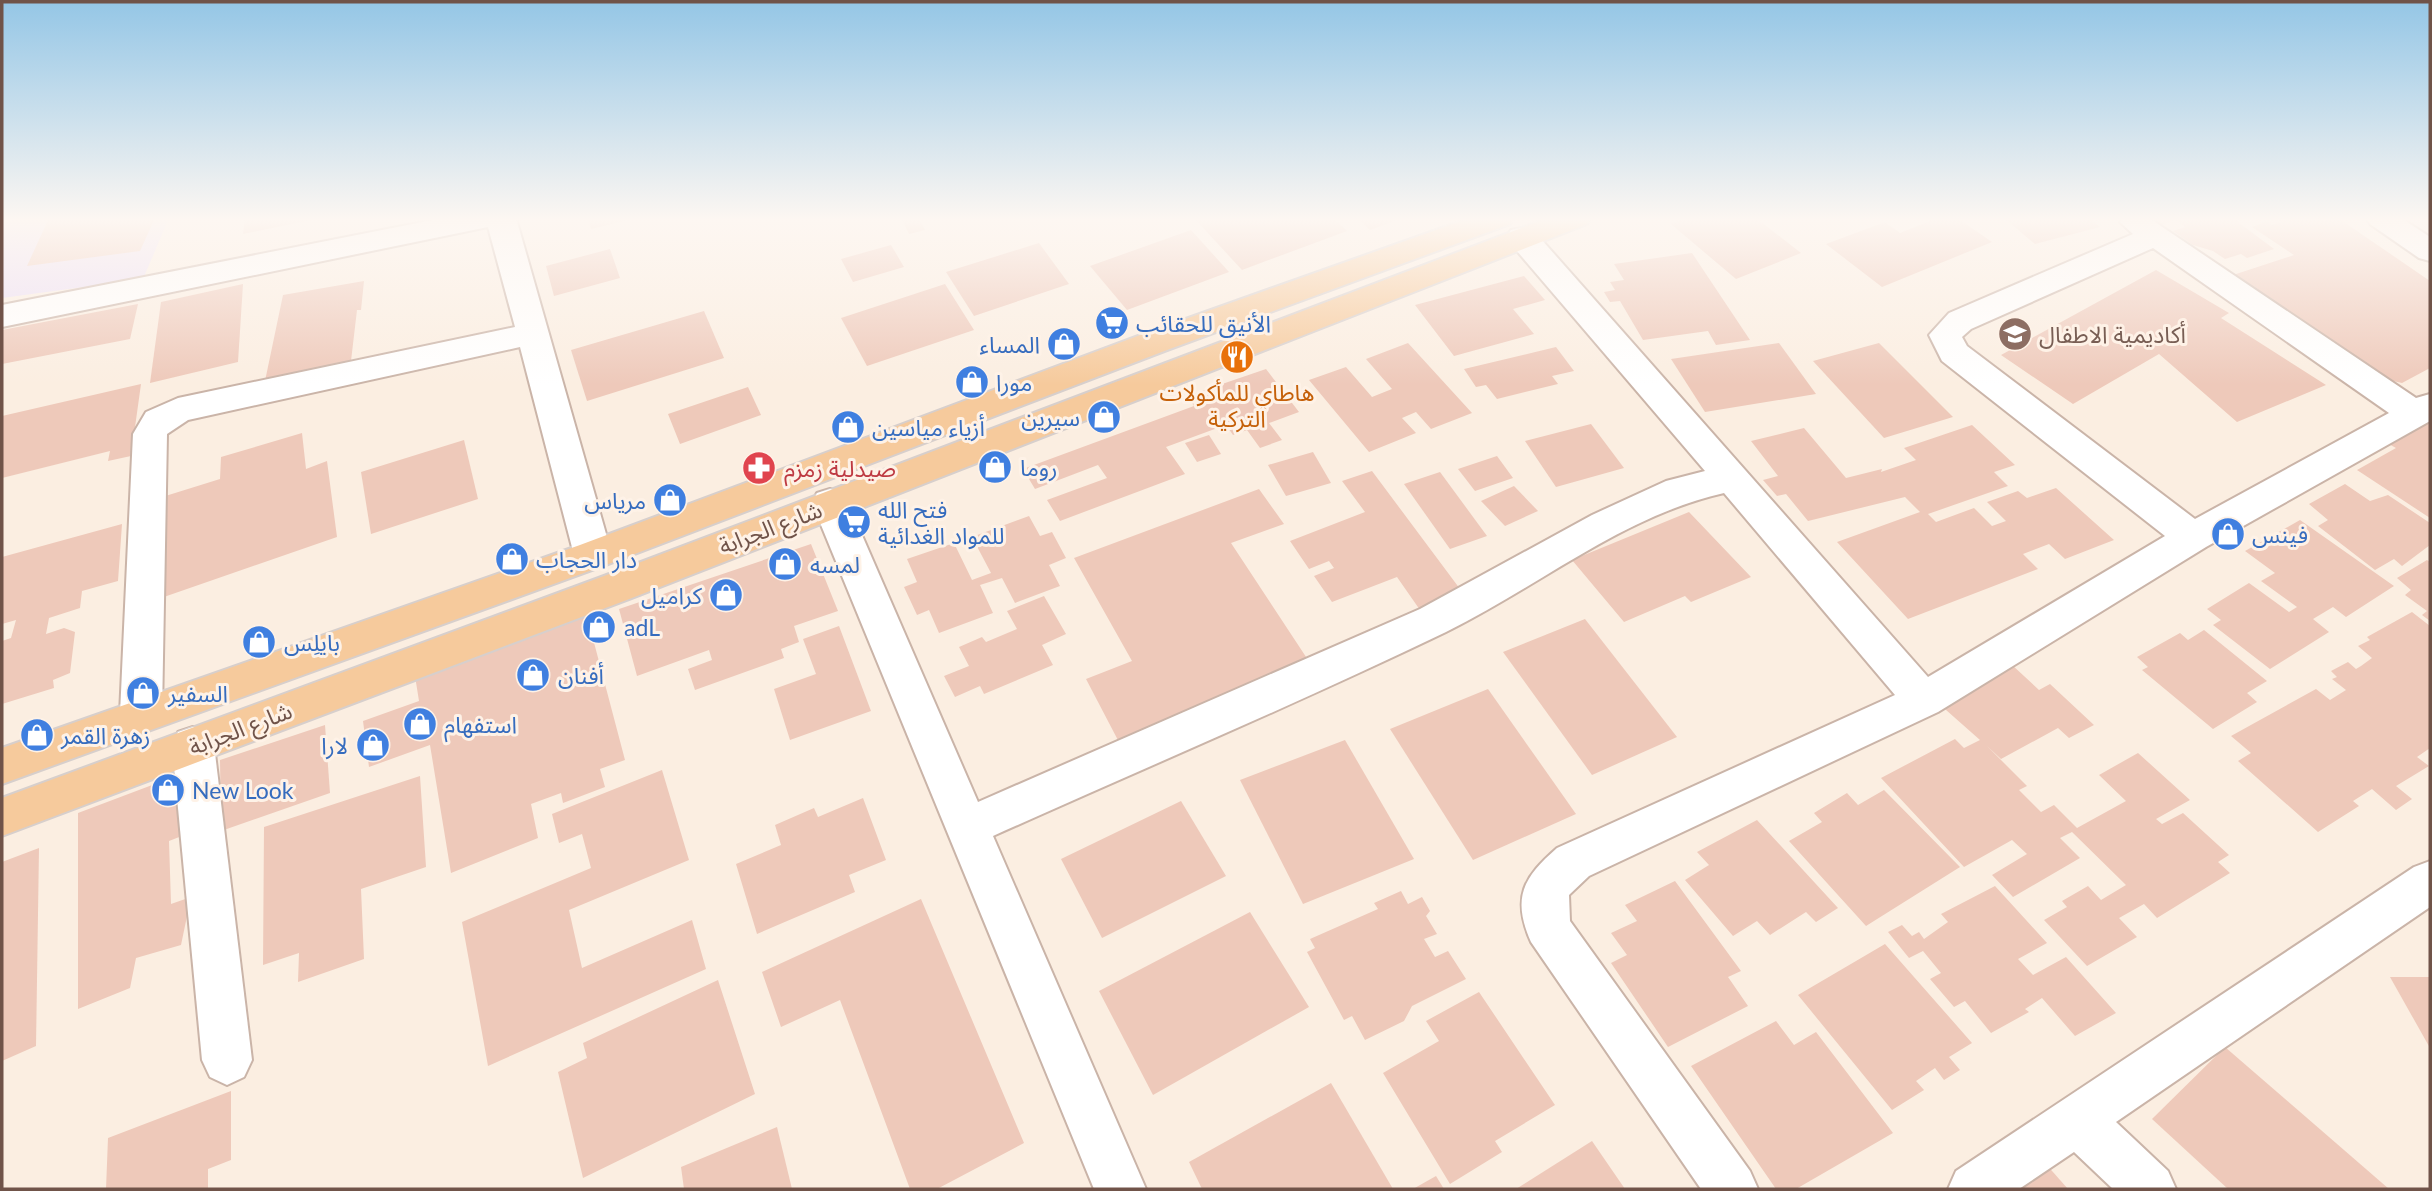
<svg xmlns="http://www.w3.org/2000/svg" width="2432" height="1191" font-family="Lato,'Noto Sans Arabic',sans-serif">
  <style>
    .education { fill: #ebdef6 }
    .building { fill: #eec9ba }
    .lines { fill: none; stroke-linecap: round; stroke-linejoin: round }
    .street-casing { stroke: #cab4a8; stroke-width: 4 }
    .primary-casing { stroke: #d7cfcc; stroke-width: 4 }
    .street { fill: #fff; fill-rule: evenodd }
    .primary { fill: #f6ca9c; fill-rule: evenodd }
    .labels { text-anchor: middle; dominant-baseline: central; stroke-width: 6; stroke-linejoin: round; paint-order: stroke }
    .shop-label { font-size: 23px; fill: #366cbe; stroke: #fef2e7; text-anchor: start }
    .education-label { font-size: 23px; fill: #785e54; stroke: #fef2e7; text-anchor: start }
    .food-label { font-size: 23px; fill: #c56008; stroke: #fef2e7 }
    .health-label { font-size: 23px; fill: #be3a42; stroke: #fef2e7; text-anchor: start }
    .street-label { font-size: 23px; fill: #705349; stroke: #fef2e7 }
  </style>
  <rect width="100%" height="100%" fill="#fbeee1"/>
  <path class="education" d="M 2,218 L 169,218 L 143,279 L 2,298 Z"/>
  <g class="building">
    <path d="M 49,218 L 155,218 L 140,251 L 27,266 Z"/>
    <path d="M 245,218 L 316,218 L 316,219 L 243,234 Z"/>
    <path d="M 588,218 L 632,218 L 632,219 L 591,229 Z"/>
    <path d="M 901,218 L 919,218 L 925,230 L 909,234 Z"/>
    <path d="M 1194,218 L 1334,218 L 1347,231 L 1242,270 Z"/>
    <path d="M 1357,218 L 1403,218 L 1370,230 Z"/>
    <path d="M 1686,218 L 1756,218 L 1801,253 L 1736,279 L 1671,224 Z"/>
    <path d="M 1937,218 L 1957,218 L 1992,242 L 1882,287 L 1826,244 L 1885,222 L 1900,233 Z"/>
    <path d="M 2004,218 L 2088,218 L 2100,227 L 2035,244 Z"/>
    <path d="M 2144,218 L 2234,219 L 2274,249 L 2247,258 L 2241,254 L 2225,259 L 2213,251 L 2193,245 L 2173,231 L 2185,227 L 2176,220 L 2161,225 Z"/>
    <path d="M 2275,218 L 2319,218 L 2324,221 L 2338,218 L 2430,281 L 2430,368 L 2402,383 L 2380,378 L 2230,276 L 2294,255 L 2252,227 L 2267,221 L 2272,225 L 2282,222 Z"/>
    <path d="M 1191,230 L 1229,272 L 1127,310 L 1090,266 Z"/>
    <path d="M 1039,243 L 1069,284 L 974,316 L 946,272 Z"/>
    <path d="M 891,245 L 904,267 L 853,282 L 841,259 Z"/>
    <path d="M 610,249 L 620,278 L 554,296 L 546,266 Z"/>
    <path d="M 1692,253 L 1750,340 L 1716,345 L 1708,331 L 1643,340 L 1620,301 L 1610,302 L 1604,292 L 1615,290 L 1610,282 L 1624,280 L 1614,264 Z"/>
    <path d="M 2156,270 L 2229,313 L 2221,318 L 2326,385 L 2237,422 L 2159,354 L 2073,404 L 2001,355 Z"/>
    <path d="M 1524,276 L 1545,300 L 1513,309 L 1534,334 L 1454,356 L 1415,305 Z"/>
    <path d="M 364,281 L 361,310 L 357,310 L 351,361 L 265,381 L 283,295 Z"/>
    <path d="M 243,284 L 238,362 L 150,383 L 161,302 Z"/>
    <path d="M 945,284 L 974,330 L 867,366 L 841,318 Z"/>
    <path d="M 138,304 L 130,339 L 2,364 L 2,330 Z"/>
    <path d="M 704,311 L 724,358 L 587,401 L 571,350 Z"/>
    <path d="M 1408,343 L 1472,413 L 1431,429 L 1416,412 L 1402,418 L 1416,433 L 1369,452 L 1309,380 L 1346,367 L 1372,397 L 1392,389 L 1366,359 Z"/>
    <path d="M 1779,343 L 1816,394 L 1705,412 L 1671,359 Z"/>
    <path d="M 1879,343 L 1953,417 L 1884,438 L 1813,361 Z"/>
    <path d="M 1556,347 L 1574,371 L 1552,376 L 1558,384 L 1497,399 L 1486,385 L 1476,387 L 1464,369 Z"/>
    <path d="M 1266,369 L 1299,412 L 1269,423 L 1282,440 L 1260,448 L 1247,430 L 1233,435 L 1226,425 L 1212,430 L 1166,447 L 1185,474 L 1060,521 L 1047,500 L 1107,478 L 1098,465 L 1035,489 L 1023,469 L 1194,406 L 1187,396 Z"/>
    <path d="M 141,384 L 131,456 L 108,461 L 110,451 L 2,478 L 2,416 Z"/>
    <path d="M 748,387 L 761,415 L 680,444 L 668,414 Z"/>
    <path d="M 2430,416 L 2430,518 L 2357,470 L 2396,448 L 2387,443 Z"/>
    <path d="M 1591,424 L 1624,468 L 1556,487 L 1525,441 Z"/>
    <path d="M 1972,425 L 2015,465 L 1994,472 L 2008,486 L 1928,514 L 1936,522 L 1974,508 L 1992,526 L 2006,521 L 1987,502 L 2018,491 L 2027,498 L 2056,488 L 2114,540 L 2065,559 L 2049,544 L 2023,554 L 2038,569 L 1908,619 L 1837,542 L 1920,512 L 1905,497 L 1808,521 L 1786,494 L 1777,496 L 1763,480 L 1778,476 L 1751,441 L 1804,428 L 1846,478 L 1882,469 L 1881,472 L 1916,460 L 1904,448 Z"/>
    <path d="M 302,433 L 306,469 L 327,461 L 337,537 L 161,598 L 159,498 L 220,479 L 221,457 Z"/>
    <path d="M 1209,435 L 1221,454 L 1197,462 L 1185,443 Z"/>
    <path d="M 464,440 L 478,499 L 371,534 L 361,472 Z"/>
    <path d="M 1313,452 L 1331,483 L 1286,496 L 1268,465 Z"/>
    <path d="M 1497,456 L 1513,478 L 1475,491 L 1458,469 Z"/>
    <path d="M 1372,471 L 1463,593 L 1420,610 L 1397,577 L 1332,602 L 1314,576 L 1334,568 L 1329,561 L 1309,569 L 1290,541 L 1365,512 L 1342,481 Z"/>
    <path d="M 1440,472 L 1487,536 L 1450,549 L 1404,484 Z"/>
    <path d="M 2345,484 L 2370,501 L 2388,495 L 2430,523 L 2430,545 L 2402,566 L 2394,559 L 2375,570 L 2318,526 L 2328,520 L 2309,504 Z"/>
    <path d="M 1514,486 L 1538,511 L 1505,526 L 1481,501 Z"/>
    <path d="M 1259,489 L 1284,524 L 1231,543 L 1312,666 L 1121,746 L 1086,679 L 1132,661 L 1074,558 Z"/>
    <path d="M 1689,512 L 1751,577 L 1691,602 L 1685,596 L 1624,622 L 1572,560 Z"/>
    <path d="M 1029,516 L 1040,536 L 1052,532 L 1066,558 L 1049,565 L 1060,586 L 1015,603 L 1002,578 L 980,585 L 993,613 L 939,633 L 929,610 L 917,615 L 904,587 L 917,582 L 907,559 L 954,543 L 972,580 L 991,573 L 972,537 Z"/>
    <path d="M 2300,520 L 2394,586 L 2346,617 L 2333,607 L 2313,619 L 2329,632 L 2270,669 L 2213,625 L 2221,620 L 2207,609 L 2249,583 L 2289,612 L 2297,607 L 2261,581 L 2275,573 L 2245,551 Z"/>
    <path d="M 122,524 L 118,581 L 82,591 L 80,608 L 49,618 L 46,634 L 64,628 L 75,632 L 70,673 L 53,680 L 54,688 L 2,704 L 2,641 L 11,638 L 16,620 L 2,624 L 2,557 Z"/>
    <path d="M 811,544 L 838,611 L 794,626 L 799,642 L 781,649 L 784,658 L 695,690 L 688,669 L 712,660 L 709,650 L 637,676 L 619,609 Z"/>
    <path d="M 2427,560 L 2430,562 L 2430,621 L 2422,615 L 2427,611 L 2405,595 L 2411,590 L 2397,578 Z"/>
    <path d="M 1044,596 L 1066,634 L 1042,645 L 1053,665 L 984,694 L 980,686 L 955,697 L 944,676 L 969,666 L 959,647 L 982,637 L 986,642 L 1017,629 L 1007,611 Z"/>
    <path d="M 2412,612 L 2430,626 L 2430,748 L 2417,757 L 2429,766 L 2396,786 L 2412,799 L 2396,810 L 2372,789 L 2353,801 L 2359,806 L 2318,832 L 2238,761 L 2251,753 L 2231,736 L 2316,689 L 2330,700 L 2346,690 L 2332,679 L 2337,677 L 2331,671 L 2348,662 L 2356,669 L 2361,666 L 2372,658 L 2358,646 L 2370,640 L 2367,637 Z"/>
    <path d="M 587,616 L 625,760 L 600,769 L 605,787 L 563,803 L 561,793 L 531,804 L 538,838 L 451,873 L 430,745 L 369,767 L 363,721 L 419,701 L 415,676 Z"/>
    <path d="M 1585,619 L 1677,737 L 1592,775 L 1503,652 Z"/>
    <path d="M 839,626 L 871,711 L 790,740 L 774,689 L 816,674 L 803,639 Z"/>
    <path d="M 2204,630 L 2267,681 L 2247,693 L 2257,702 L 2213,729 L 2142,670 L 2148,667 L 2137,657 L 2180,633 L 2188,640 Z"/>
    <path d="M 2011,664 L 2039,690 L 2050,684 L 2094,725 L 2069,738 L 2058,728 L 2001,759 L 1987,746 L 2027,786 L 2019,790 L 2041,812 L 2054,805 L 2077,828 L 2126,801 L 2099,775 L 2138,753 L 2190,800 L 2156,819 L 2162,824 L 2183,813 L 2229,855 L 2218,862 L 2230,873 L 2157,918 L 2144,904 L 2119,918 L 2137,937 L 2087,966 L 2044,920 L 2067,907 L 2062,901 L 2088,886 L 2101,900 L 2126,885 L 2072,832 L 2060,838 L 2080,858 L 2013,897 L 1992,875 L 2027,854 L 2012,840 L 1964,867 L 1881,778 L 1955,739 L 1964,748 L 1980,740 L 1937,702 Z"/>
    <path d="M 1488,689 L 1576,814 L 1473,860 L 1390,729 Z"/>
    <path d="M 325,725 L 330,793 L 221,831 L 220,760 Z"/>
    <path d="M 1345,740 L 1414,859 L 1303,904 L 1240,780 Z"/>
    <path d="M 662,770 L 689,860 L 569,910 L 582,968 L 692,920 L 706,969 L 488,1066 L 462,922 L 591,868 L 582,834 L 559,843 L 552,814 Z"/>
    <path d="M 184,773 L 187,834 L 169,841 L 171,904 L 191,897 L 181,945 L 136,958 L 130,988 L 78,1009 L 78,813 Z"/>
    <path d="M 420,776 L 426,867 L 361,889 L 364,959 L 298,982 L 299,953 L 263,965 L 264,827 Z"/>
    <path d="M 1884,790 L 1960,867 L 1866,926 L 1789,841 L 1822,822 L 1814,813 L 1847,793 L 1858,805 Z"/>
    <path d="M 863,798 L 886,860 L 849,875 L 855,892 L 757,934 L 736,864 L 781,845 L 775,825 L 814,808 L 818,817 Z"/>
    <path d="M 1181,801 L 1226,876 L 1102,938 L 1061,859 Z"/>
    <path d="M 1757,820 L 1838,908 L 1816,922 L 1806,912 L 1770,935 L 1757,921 L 1733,936 L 1685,880 L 1709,865 L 1697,852 Z"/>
    <path d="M 39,848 L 36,1046 L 2,1061 L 2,862 Z"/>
    <path d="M 1675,881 L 1741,971 L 1728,977 L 1748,1006 L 1668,1047 L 1611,963 L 1627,955 L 1611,933 L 1637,921 L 1625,905 Z"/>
    <path d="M 1995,886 L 2047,943 L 2018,959 L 2033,975 L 2066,957 L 2116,1013 L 2075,1036 L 2042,998 L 2025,1009 L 2029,1012 L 1991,1033 L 1965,1001 L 1954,1007 L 1930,979 L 1941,973 L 1923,951 L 1909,958 L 1888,932 L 1902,925 L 1912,936 L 1919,932 L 1924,939 L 1948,922 L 1941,914 Z"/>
    <path d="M 1401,891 L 1408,904 L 1422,897 L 1430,911 L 1426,916 L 1437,934 L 1424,939 L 1435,957 L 1448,951 L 1466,979 L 1412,1006 L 1404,1021 L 1365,1040 L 1352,1016 L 1344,1020 L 1307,952 L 1315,948 L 1310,939 L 1378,909 L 1374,903 Z"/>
    <path d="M 921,899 L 1024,1143 L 937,1189 L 910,1189 L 840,1000 L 781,1027 L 762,972 Z"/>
    <path d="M 1250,912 L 1309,1007 L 1153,1095 L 1099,991 Z"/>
    <path d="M 1885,944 L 1972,1043 L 1949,1057 L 1960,1070 L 1944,1080 L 1935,1068 L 1916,1081 L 1924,1090 L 1892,1110 L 1798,995 Z"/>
    <path d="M 2390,977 L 2430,977 L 2430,1048 Z"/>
    <path d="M 718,980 L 755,1094 L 583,1178 L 558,1072 L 587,1058 L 583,1043 Z"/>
    <path d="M 1479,992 L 1555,1105 L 1495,1141 L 1502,1152 L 1450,1184 L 1383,1073 L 1439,1041 L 1426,1021 Z"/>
    <path d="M 1776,1021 L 1794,1045 L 1816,1032 L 1893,1133 L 1796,1189 L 1776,1189 L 1691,1066 Z"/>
    <path d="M 2225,1047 L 2389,1189 L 2228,1189 L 2152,1119 Z"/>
    <path d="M 1331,1083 L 1393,1189 L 1202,1189 L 1189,1162 Z"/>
    <path d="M 231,1091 L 231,1160 L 208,1169 L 208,1189 L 106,1189 L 108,1138 Z"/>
    <path d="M 777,1127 L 792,1189 L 684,1189 L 681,1167 Z"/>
    <path d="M 1592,1141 L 1625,1189 L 1516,1189 Z"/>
    <path d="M 2045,1163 L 2068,1189 L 2010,1189 Z"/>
    <path d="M 1436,1176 L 1444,1189 L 1413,1189 Z"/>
  </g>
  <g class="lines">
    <g class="street-casing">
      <g id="street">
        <path d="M 443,218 L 516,218 L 612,555 L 606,565 L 593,569 L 580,565 L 574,555 L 520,347 L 188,420 L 167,434 L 162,714 L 156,726 L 141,731 L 126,726 L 120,714 L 133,434 L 146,412 L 178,398 L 515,327 L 488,227 L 2,327 L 2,305 Z"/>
        <path d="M 2123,218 L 2149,218 L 2416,398 L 2430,394 L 2430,421 L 2206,547 L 1938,712 L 1589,876 L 1569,895 L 1570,921 L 1750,1171 L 1758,1189 L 1701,1189 L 1531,942 C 1511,897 1524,877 1557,848 L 1895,695 L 1724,493 C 1622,516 1538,587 1446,632 C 1297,704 1144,768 993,836 L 1146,1189 L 1094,1189 L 812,503 L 817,493 L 830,489 L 843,493 L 848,503 L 978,802 L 1420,609 L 1592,515 L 1666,481 L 1705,471 L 1511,244 L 1507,237 L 1511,230 L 1522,228 L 1533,230 L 1928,677 L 2165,536 L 1942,361 L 1929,335 L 1949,313 L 2133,234 L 2120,222 ZM 2153,248 L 2389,413 L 2195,519 L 1967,346 L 1962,337 L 1971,329 Z"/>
        <path d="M 2366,218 L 2401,218 L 2430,237 L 2430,261 L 2419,258 L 2370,224 Z"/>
        <path d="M 193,727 L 208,732 L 214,745 L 252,1060 L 244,1077 L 227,1085 L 210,1077 L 202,1060 L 172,745 L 178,732 Z"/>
        <path d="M 2430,861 L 2430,907 L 2116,1122 L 2168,1171 L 2176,1189 L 2113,1189 L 2074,1152 L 2019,1189 L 1948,1189 L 1956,1171 L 2414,867 Z"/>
      </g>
    </g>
    <g class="primary-casing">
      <g id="primary">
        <path d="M 1470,218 L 1514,218 L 1510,224 L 1167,350 L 606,565 L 2,784 L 2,748 L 580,545 L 1143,334 Z"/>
        <path d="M 1548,218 L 1591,218 L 1587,224 L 632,598 L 2,836 L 2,798 L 604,576 Z"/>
      </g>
    </g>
    <use href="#street" class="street"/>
    <use href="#primary" class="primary"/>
  </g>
  <linearGradient id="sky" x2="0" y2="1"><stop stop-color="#94c6e6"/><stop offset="0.57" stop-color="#fdf7f2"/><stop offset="1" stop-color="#fdf7f2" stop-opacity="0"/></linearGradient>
  <rect width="2432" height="385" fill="url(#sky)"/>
  <defs>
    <g id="supermarket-disc" transform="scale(1.75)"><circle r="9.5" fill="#3f7fe0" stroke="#fef2e7"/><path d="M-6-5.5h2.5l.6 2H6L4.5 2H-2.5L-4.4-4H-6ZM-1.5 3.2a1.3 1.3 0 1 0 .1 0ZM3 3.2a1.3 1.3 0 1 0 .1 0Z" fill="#fff"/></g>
    <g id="school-disc" transform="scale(1.75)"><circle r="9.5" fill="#8d6e63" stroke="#fef2e7"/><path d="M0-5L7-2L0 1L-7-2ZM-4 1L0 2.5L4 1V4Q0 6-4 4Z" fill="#fff"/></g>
    <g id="shop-disc" transform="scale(1.75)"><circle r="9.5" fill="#3f7fe0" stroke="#fef2e7"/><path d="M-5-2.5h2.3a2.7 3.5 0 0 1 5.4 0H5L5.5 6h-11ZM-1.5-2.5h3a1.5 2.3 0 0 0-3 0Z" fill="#fff"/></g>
    <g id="restaurant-disc" transform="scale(1.75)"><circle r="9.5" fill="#e8710a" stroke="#fef2e7"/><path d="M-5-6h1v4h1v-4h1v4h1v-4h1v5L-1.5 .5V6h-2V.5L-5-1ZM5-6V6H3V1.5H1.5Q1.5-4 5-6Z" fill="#fff"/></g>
    <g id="pharmacy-disc" transform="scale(1.75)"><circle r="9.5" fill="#e0444e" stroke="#fef2e7"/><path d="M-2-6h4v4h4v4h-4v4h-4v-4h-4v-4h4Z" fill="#fff"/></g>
  </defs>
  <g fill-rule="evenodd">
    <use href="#supermarket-disc" x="1112" y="323"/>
    <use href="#school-disc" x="2015" y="334"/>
    <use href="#shop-disc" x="1064" y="344"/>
    <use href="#restaurant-disc" x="1237" y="357"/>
    <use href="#shop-disc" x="972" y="382"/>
    <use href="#shop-disc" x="1104" y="417"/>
    <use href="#shop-disc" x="848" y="427"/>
    <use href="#shop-disc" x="995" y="467"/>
    <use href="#pharmacy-disc" x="759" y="468"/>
    <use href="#shop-disc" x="670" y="500"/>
    <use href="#supermarket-disc" x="854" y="522"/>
    <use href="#shop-disc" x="2228" y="534"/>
    <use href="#shop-disc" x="512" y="559"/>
    <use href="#shop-disc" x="785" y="564"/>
    <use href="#shop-disc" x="726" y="595"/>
    <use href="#shop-disc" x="599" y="627"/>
    <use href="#shop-disc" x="259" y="642"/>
    <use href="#shop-disc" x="533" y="675"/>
    <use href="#shop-disc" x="143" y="693"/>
    <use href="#shop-disc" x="420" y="724"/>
    <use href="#shop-disc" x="37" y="735"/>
    <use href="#shop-disc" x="373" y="745"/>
    <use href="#shop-disc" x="168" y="790"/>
  </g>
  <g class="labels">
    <g class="shop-label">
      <text x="1136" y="323">الأنيق للحقائب</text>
      <text x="1040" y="344" text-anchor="end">المساء</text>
      <text x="996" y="382">مورا</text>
      <text x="1080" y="417" text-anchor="end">سيرين</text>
      <text x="872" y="427">أزياء مياسين</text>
      <text x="1020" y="467">روما</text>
      <text x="646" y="500" text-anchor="end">مرياس</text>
      <text x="878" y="509">فتح الله<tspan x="878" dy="26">للمواد الغدائية</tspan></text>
      <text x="2252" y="534">فينس</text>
      <text x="536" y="559">دار الحجاب</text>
      <text x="810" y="564">لمسه</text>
      <text x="702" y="595" text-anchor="end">كراميل</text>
      <text x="624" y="627">adL</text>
      <text x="284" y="642">بايلِس</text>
      <text x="558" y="675">أفنان</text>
      <text x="168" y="693">السفير</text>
      <text x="444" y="724">استفهام</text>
      <text x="61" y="735">زهرة القمر</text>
      <text x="348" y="745" text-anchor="end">لارا</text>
      <text x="192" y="790">New Look</text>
    </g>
    <g class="education-label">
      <text x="2039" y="334">أكاديمية الاطفال</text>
    </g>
    <g class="food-label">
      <text x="1237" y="392">هاطاي للمأكولات<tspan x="1237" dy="26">التركية</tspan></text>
    </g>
    <g class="health-label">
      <text x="784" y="468">صيدلية زمزم</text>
    </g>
    <g class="street-label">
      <text transform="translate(770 527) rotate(-21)">شارع الجرابة</text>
      <text transform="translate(240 728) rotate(-21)">شارع الجرابة</text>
    </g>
  </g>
  <rect width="2432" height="1191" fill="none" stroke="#705349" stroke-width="7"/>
</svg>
